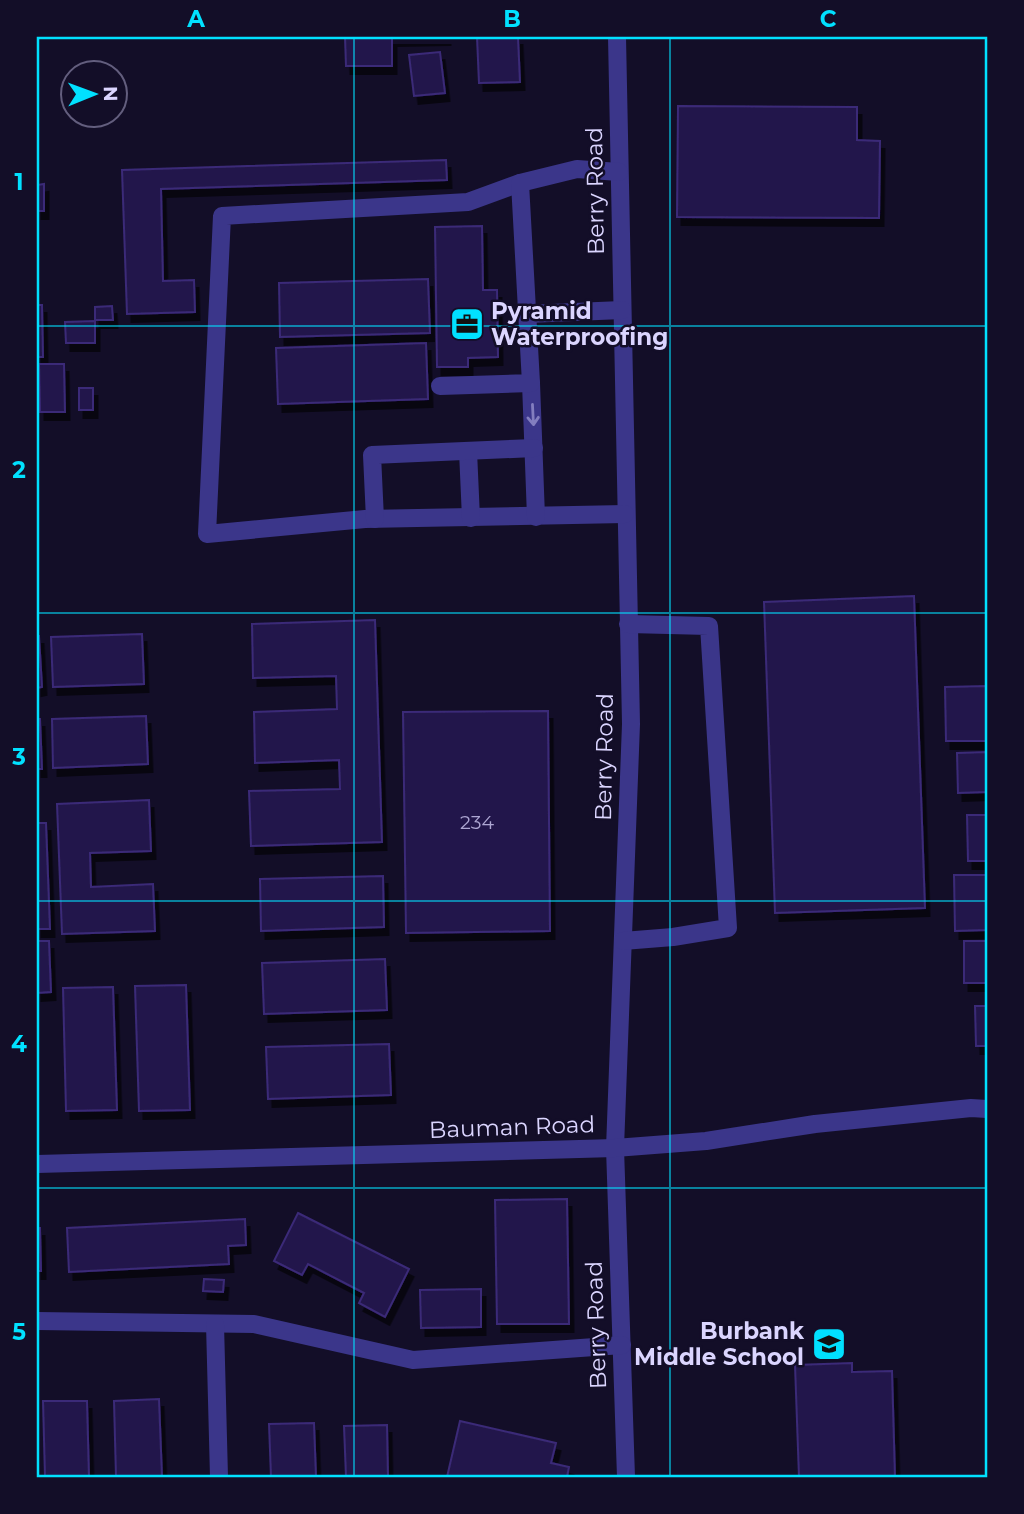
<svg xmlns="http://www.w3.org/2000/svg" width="1024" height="1514" font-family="Montserrat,sans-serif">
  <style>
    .building { fill: #24194b; stroke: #3b2a78; stroke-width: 2; filter: url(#shadow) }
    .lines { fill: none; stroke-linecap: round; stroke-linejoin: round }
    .minor { stroke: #3b368a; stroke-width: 18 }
    .oneway { stroke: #837ebf }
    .grid { fill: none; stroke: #01e1ff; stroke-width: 2; stroke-opacity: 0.55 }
    .labels { text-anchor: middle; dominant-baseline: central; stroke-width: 5; stroke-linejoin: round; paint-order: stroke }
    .number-label { font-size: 19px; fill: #ada6d2 }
    .street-label { font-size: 23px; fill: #dbd5ff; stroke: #130e28 }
    .poi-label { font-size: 23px; font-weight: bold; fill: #dbd5ff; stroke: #130e28; text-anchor: start }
    .neatline { fill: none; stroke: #01e1ff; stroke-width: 2.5 }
    .grid-label { font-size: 23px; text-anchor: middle; font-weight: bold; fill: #01e1ff }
  </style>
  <defs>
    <filter id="shadow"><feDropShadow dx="4.5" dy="8" stdDeviation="0" flood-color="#0009"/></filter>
  </defs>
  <rect width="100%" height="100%" fill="#130e28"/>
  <g class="building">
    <path d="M 345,37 L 447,37 L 392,38 L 392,66 L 346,66 Z"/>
    <path d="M 477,37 L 518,37 L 520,82 L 479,83 Z"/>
    <path d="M 440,52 L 445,93 L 414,96 L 409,55 Z"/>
    <path d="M 678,106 L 857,107 L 857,140 L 880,141 L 879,218 L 677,217 Z"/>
    <path d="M 446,160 L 447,180 L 161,189 L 163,281 L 194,280 L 195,312 L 127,314 L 122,170 Z"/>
    <path d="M 44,184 L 44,211 L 37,211 L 37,185 Z"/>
    <path d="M 482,226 L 483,290 L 497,290 L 498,357 L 468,358 L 468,367 L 437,367 L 435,227 Z"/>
    <path d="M 428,279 L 430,333 L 280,337 L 279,283 Z"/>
    <path d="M 37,305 L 42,305 L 43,357 L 37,357 Z"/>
    <path d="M 112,306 L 113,320 L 95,320 L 95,307 Z"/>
    <path d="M 95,321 L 95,343 L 66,343 L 65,322 Z"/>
    <path d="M 426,343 L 428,399 L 278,404 L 276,348 Z"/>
    <path d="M 39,364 L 64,364 L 65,412 L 40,412 Z"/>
    <rect x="79" y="388" width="14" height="22"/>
    <path d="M 914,596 L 925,908 L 775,913 L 764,602 Z"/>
    <path d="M 375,620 L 382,842 L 251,846 L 249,791 L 340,789 L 339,760 L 255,763 L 254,712 L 337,709 L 336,676 L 253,678 L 252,624 Z"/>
    <path d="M 142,634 L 144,684 L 53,687 L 51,637 Z"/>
    <path d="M 37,636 L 39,636 L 42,687 L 37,688 Z"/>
    <path d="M 987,686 L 987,741 L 946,741 L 945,687 Z"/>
    <path d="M 548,711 L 550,931 L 406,933 L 403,712 Z"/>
    <path d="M 146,716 L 148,764 L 53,768 L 52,719 Z"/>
    <path d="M 37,719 L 40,719 L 42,769 L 37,769 Z"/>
    <path d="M 987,752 L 987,792 L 958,793 L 957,753 Z"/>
    <path d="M 149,800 L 151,851 L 90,853 L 91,887 L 153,884 L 155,931 L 62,934 L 57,804 Z"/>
    <path d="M 967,815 L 987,815 L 987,861 L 968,861 Z"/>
    <path d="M 37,823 L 46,823 L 50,929 L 37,929 Z"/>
    <path d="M 954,875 L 987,875 L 987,930 L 955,931 Z"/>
    <path d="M 383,876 L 384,927 L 261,931 L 260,879 Z"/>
    <path d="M 37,941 L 49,941 L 51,992 L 37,993 Z"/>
    <rect x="964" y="941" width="23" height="42"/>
    <path d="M 385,959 L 387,1010 L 264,1014 L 262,963 Z"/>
    <path d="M 186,985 L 190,1110 L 139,1111 L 135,986 Z"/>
    <path d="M 113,987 L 117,1110 L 66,1111 L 63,988 Z"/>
    <path d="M 975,1006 L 987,1006 L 987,1046 L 976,1046 Z"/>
    <path d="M 389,1044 L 391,1095 L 268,1099 L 266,1047 Z"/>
    <path d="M 567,1199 L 569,1324 L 497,1324 L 495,1200 Z"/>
    <path d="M 298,1213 L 409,1269 L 385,1317 L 359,1303 L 364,1293 L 308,1264 L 302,1275 L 274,1261 Z"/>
    <path d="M 245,1219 L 246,1245 L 228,1246 L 229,1264 L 69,1272 L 67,1228 Z"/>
    <path d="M 37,1228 L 40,1228 L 41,1271 L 37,1271 Z"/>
    <path d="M 204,1279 L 224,1280 L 223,1292 L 203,1291 Z"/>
    <path d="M 481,1289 L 481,1327 L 421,1328 L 420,1290 Z"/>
    <path d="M 852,1363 L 852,1372 L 892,1371 L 895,1477 L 799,1477 L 795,1365 Z"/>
    <path d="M 159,1399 L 162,1477 L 116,1477 L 114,1401 Z"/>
    <path d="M 43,1401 L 87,1401 L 89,1477 L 45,1477 Z"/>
    <path d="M 460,1421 L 556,1443 L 551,1463 L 569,1467 L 567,1477 L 447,1477 Z"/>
    <path d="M 314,1423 L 316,1477 L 271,1477 L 269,1424 Z"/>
    <path d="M 387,1425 L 388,1477 L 346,1477 L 344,1426 Z"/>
  </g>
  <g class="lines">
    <g class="minor">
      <path d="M 617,37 L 631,724 L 615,1148 L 626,1477"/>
      <path d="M 520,183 L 468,202 L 222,216 L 207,534 L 365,519 L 625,514"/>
      <path d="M 527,314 L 622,310"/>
      <path d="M 531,383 L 536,517"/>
      <path d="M 440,386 L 531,383 L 520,183 L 577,169 L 619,172"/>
      <path d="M 468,451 L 471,518"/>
      <path d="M 375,519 L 372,455 L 534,448"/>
      <path d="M 623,941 L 673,937 L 728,928 L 709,626 L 628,624"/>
      <path d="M 37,1164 L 615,1148 L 706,1141 L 815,1124 L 971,1108 L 987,1109"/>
      <path d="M 37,1321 L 254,1324 L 413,1360 L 622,1345"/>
      <path d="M 215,1324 L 219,1477"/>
    </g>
  </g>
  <defs><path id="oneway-shaft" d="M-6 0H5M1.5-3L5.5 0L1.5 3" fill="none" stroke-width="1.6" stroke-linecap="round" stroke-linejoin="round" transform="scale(1.75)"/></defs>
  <use class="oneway" href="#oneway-shaft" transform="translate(533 415) rotate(87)"/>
  <path class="grid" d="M 354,37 L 354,1477M 670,37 L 670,1477M 37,326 L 987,326M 37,613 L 987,613M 37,901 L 987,901M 37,1188 L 987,1188"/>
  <defs>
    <g id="office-square" transform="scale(1.75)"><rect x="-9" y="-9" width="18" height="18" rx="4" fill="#01e1ff" stroke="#130e28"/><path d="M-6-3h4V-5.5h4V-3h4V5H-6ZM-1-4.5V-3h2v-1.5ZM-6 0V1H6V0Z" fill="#111"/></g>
    <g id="school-square" transform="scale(1.75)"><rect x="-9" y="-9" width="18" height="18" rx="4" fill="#01e1ff" stroke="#130e28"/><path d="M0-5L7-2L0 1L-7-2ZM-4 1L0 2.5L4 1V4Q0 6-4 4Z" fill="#111"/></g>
  </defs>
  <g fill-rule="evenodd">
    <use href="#office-square" x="467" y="324"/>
    <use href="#school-square" x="829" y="1344"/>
  </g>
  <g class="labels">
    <g class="number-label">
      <text x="477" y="822">234</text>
    </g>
    <g class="street-label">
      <text transform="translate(595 191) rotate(-91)">Berry Road</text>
      <text transform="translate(604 757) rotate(-89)">Berry Road</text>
      <text transform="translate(512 1127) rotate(-2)">Bauman Road</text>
      <text transform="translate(596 1325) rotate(-92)">Berry Road</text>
    </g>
    <g class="poi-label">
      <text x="491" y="311">Pyramid<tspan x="491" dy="26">Waterproofing</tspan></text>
      <text x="804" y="1331" text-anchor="end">Burbank<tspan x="804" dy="26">Middle School</tspan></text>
    </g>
  </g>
  <rect width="1024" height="1514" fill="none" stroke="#130e28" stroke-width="77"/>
  <g transform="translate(94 94) rotate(89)"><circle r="33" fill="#130e28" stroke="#635e7e" stroke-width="2"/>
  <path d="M0-5L12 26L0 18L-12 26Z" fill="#01e1ff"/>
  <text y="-10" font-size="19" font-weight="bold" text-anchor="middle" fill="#dbd5ff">N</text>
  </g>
  <rect x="38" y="38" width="948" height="1438" class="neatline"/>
  <g class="grid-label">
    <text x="196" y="27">A</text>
    <text x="512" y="27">B</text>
    <text x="828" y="27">C</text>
    <text x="19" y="190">1</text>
    <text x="19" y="478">2</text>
    <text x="19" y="765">3</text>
    <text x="19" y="1052">4</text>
    <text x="19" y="1340">5</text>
  </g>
</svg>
